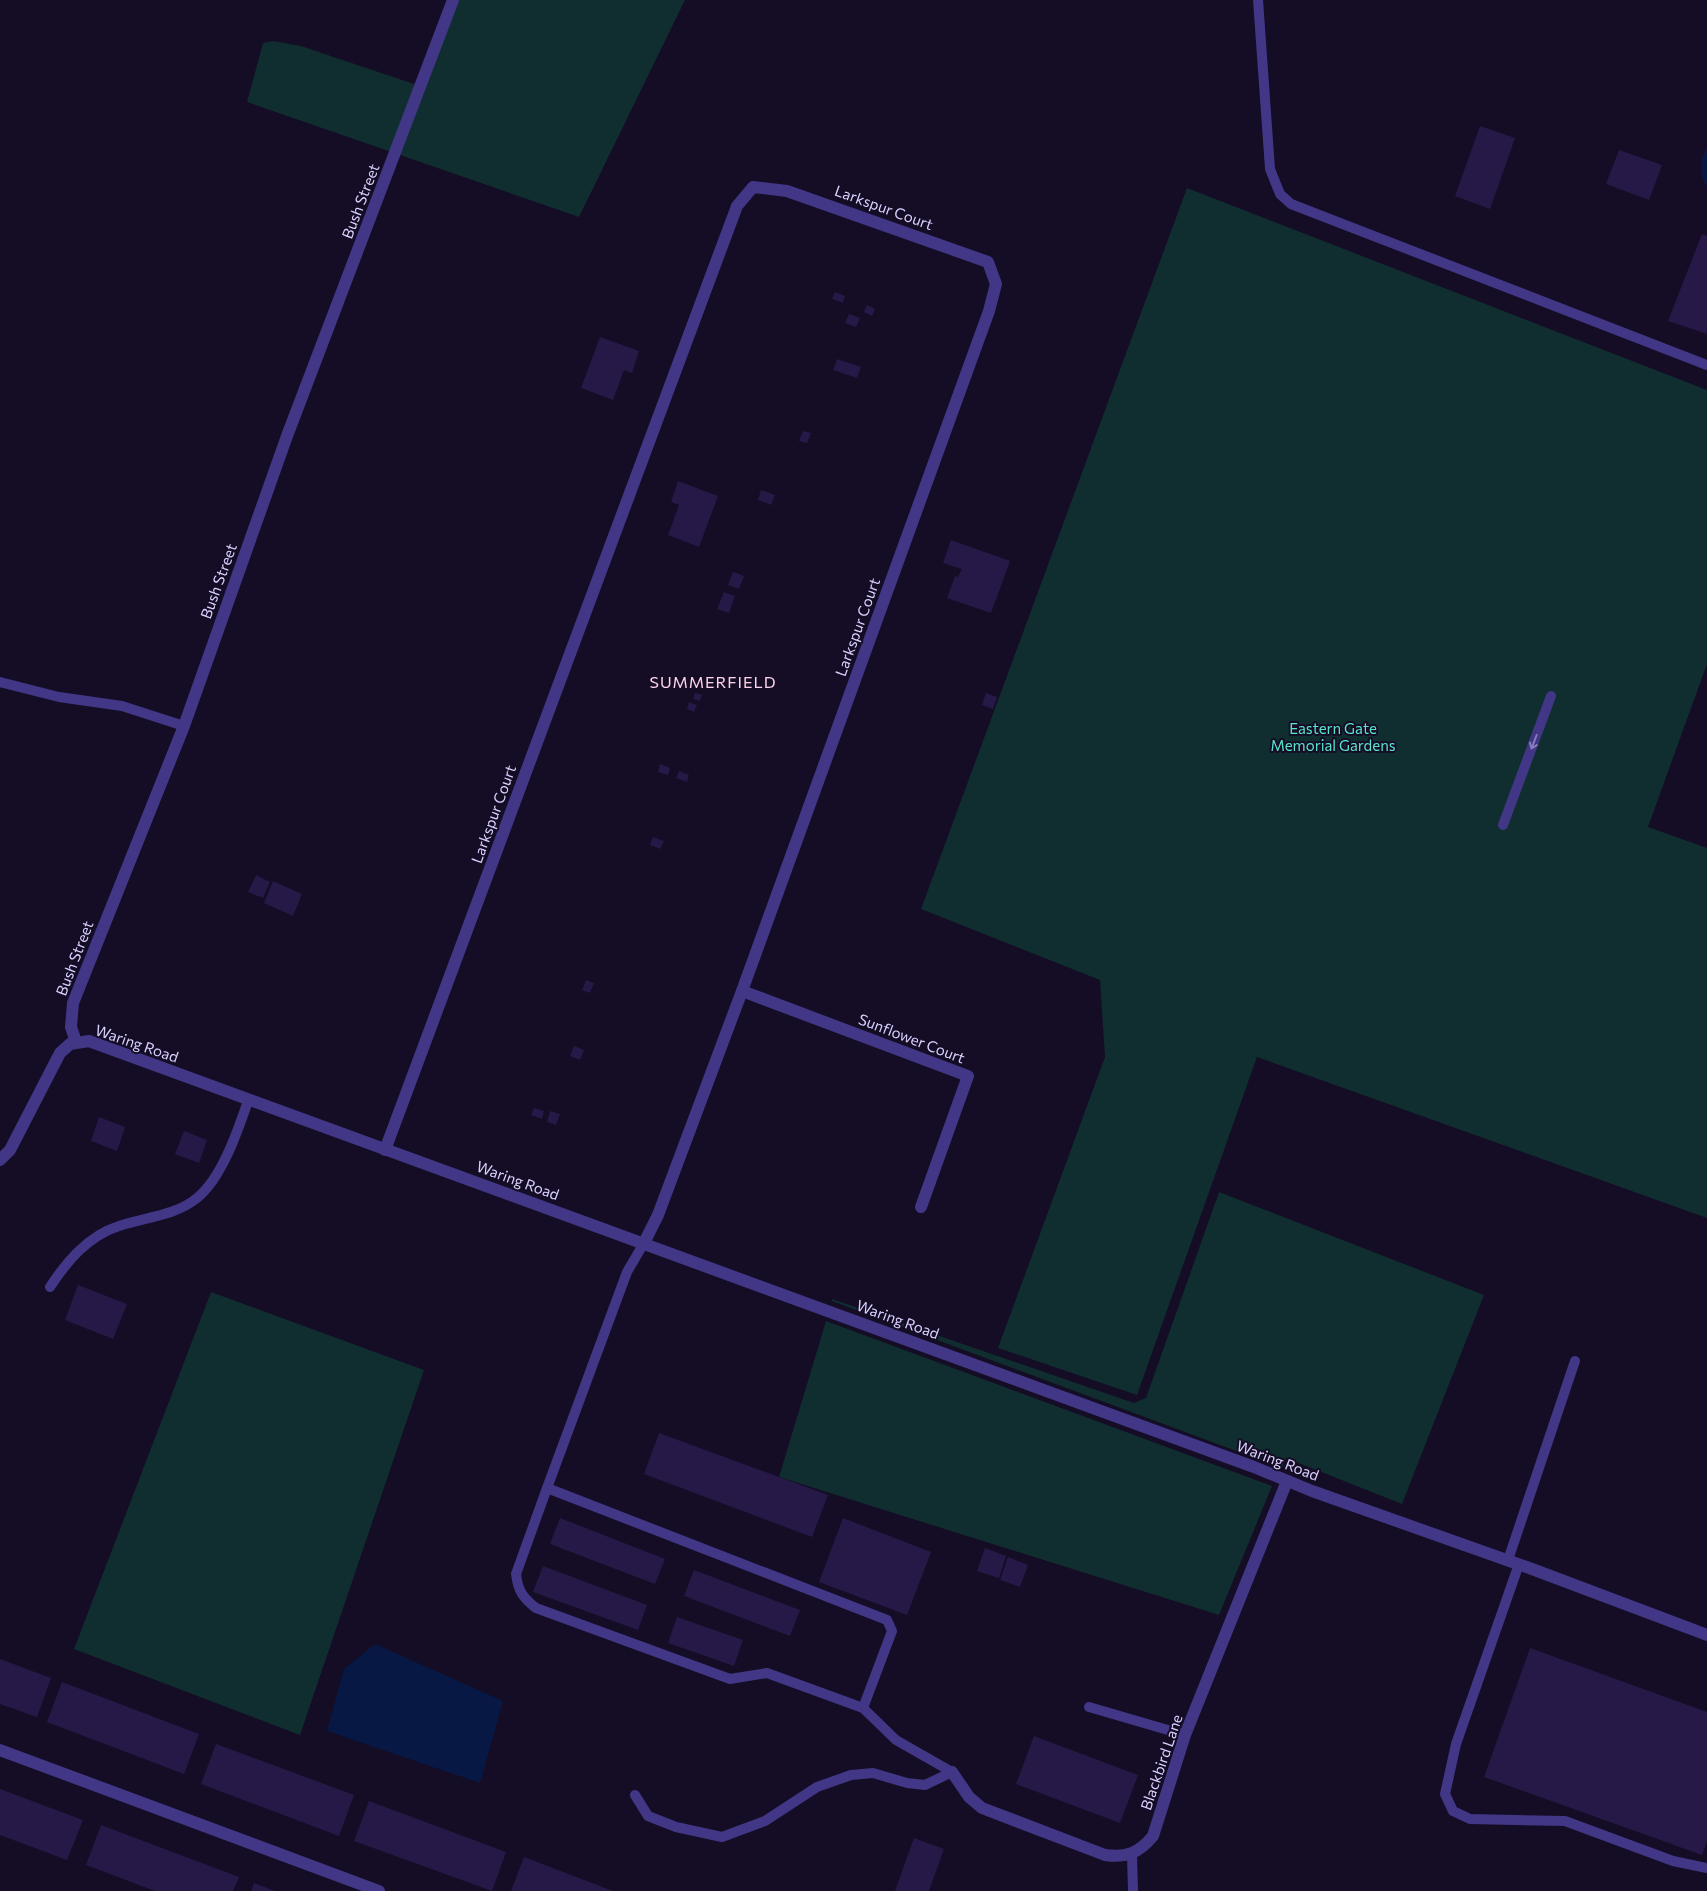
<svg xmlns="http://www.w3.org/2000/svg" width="1707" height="1891" font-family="Commissioner,sans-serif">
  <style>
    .green { fill: #102d2f }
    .water { fill: #081844 }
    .building { fill: #261947 }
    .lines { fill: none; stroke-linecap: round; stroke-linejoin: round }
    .lane { stroke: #413786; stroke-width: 10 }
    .street { stroke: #413786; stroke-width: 12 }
    .oneway { stroke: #867cbc }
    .labels { text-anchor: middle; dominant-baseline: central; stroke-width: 4; stroke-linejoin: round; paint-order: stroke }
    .street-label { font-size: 15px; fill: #dbd1ff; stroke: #140d25 }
    .park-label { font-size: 15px; fill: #58e4ce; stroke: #140d25 }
    .neighbourhood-label { font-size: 16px; letter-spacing: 1px; fill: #ffd3eb; stroke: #140d25 }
  </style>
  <rect width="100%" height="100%" fill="#140d25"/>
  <g class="green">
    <path d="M 453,0 L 685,0 L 579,217 L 247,102 L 263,43 L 273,41 L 301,46 L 420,86 Z"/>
    <path d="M 1187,188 L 1707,390 L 1707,664 L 1648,827 L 1707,848 L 1707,1218 L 1257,1057 L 1137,1395 L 998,1348 L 1105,1057 L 1100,980 L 921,909 Z"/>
    <path d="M 1219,1192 L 1484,1295 L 1402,1504 L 1286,1458 L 1282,1468 L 832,1301 L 832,1299 L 1134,1403 L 1146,1398 Z"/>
    <path d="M 211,1292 L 424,1370 L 300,1735 L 74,1649 Z"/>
    <path d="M 826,1321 L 1272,1486 L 1219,1615 L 779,1477 Z"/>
  </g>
  <g class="water">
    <path d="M 1707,148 L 1707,188 C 1700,175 1698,161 1707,148 Z"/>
    <path d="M 375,1644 L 503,1701 L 480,1783 L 327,1731 L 344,1669 Z"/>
  </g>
  <g class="building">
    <path d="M 1480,126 L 1515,138 L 1490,209 L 1455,196 Z"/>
    <path d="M 1619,150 L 1662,165 L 1649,200 L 1606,184 Z"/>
    <path d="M 1702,234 L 1707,236 L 1707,334 L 1668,321 Z"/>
    <path d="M 835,292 L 845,296 L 843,303 L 832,299 Z"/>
    <path d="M 867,305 L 875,309 L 872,316 L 864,312 Z"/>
    <path d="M 849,314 L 860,318 L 856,327 L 845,323 Z"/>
    <path d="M 600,337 L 639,351 L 632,373 L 624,370 L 613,400 L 581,388 Z"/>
    <path d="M 837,359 L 861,367 L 857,378 L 833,370 Z"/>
    <path d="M 803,431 L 811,433 L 807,443 L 799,441 Z"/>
    <path d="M 678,481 L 718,496 L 699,547 L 668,535 L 679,505 L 671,502 Z"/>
    <path d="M 761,490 L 775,495 L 771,505 L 758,500 Z"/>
    <path d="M 951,540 L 1010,561 L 991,613 L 947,598 L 955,576 L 958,577 L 962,569 L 943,563 Z"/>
    <path d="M 733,572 L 744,576 L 739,589 L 728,585 Z"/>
    <path d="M 724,592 L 735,596 L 729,613 L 717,609 Z"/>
    <path d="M 695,693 L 702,695 L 700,701 L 693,699 Z"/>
    <path d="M 986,693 L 997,697 L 993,709 L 982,705 Z"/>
    <path d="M 689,702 L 697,705 L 694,712 L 687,709 Z"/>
    <path d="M 660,764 L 670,768 L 668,775 L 658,772 Z"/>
    <path d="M 679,771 L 689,775 L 687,782 L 676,778 Z"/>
    <path d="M 653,837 L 664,841 L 660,849 L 650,845 Z"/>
    <path d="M 256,875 L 270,882 L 263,898 L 248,892 Z"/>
    <path d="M 273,881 L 302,894 L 293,916 L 264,903 Z"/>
    <path d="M 586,980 L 594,983 L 590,993 L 582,990 Z"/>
    <path d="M 574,1046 L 584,1050 L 580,1060 L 570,1056 Z"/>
    <path d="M 534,1108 L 544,1111 L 542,1119 L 531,1115 Z"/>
    <path d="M 550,1111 L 560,1114 L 556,1125 L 547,1122 Z"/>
    <path d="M 99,1117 L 125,1127 L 117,1151 L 91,1141 Z"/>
    <path d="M 184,1131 L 207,1140 L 199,1163 L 175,1154 Z"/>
    <path d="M 78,1285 L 127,1304 L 113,1339 L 65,1320 Z"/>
    <path d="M 659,1433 L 828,1495 L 812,1537 L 644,1474 Z"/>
    <path d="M 560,1518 L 665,1559 L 655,1584 L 550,1544 Z"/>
    <path d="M 843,1518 L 931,1552 L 907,1615 L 819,1582 Z"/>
    <path d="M 985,1548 L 1006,1556 L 999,1578 L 977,1571 Z"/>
    <path d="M 1008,1557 L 1028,1565 L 1020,1587 L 1000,1580 Z"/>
    <path d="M 543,1566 L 647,1605 L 638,1630 L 533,1592 Z"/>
    <path d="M 694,1570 L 800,1610 L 790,1636 L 684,1596 Z"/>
    <path d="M 677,1617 L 743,1640 L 734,1666 L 668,1643 Z"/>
    <path d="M 1530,1648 L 1707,1712 L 1707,1842 L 1702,1855 L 1484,1777 Z"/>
    <path d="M 0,1659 L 51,1678 L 37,1717 L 0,1704 Z"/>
    <path d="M 62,1682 L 199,1734 L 184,1774 L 47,1722 Z"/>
    <path d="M 1034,1736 L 1138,1775 L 1120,1823 L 1016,1784 Z"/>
    <path d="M 216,1744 L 354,1795 L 339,1836 L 201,1784 Z"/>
    <path d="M 0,1789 L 83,1820 L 67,1860 L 0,1835 Z"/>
    <path d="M 369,1801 L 506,1852 L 492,1891 L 354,1841 Z"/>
    <path d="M 101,1825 L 239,1877 L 233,1891 L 155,1891 L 86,1865 Z"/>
    <path d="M 914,1838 L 944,1849 L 929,1891 L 895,1891 Z"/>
    <path d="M 524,1857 L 613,1891 L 511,1891 Z"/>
    <path d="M 254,1883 L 275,1891 L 251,1891 Z"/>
  </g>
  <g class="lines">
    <g class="lane">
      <path d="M 1258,0 L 1270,169 L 1280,194 L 1291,204 L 1707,365"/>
      <path d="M 0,682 L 59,697 L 122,706 L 184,726"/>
      <path d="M 1503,825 L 1551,696"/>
      <path d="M 644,1243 L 627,1272 L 547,1488 L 887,1620 L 892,1631 L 863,1708 L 896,1740 L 952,1772"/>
      <path d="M 50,1287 C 67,1261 88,1236 119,1226 C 146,1217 175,1216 197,1198 C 222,1178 238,1130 248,1101"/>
      <path d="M 547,1488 L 516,1574 C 518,1591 523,1598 536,1608 L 730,1679 L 767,1673 L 863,1708"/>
      <path d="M 1508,1560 L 1575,1361"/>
      <path d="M 1519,1564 L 1456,1744 L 1445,1794 L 1453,1811 L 1470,1819 L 1565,1821 L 1673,1861 L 1707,1868"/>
      <path d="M 1089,1707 L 1185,1735"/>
      <path d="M 635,1795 L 648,1816 L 676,1827 L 722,1837 L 765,1821 L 817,1787 L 851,1775 L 873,1773 L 907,1783 L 925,1785 L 952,1772"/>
      <path d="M 1132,1855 L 1133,1891"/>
    </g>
    <g class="street">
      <path d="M 742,991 L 968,1076 L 921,1207"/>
      <path d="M 76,1042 L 71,1027 L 73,1003 L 184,726 L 287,436 L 453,0"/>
      <path d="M 385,1150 L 737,206 L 753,187 L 787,191 L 988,262 L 996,284 L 989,311 L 742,991 L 658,1215 L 644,1243"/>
      <path d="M 0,1160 L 10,1150 L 60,1053 L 70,1044 L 89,1041 L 1254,1467 L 1312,1491 L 1532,1569 L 1707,1635"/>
      <path d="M 0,1750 L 379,1891"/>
      <path d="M 952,1772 L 969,1797 L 982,1808 L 1105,1855 C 1126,1858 1139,1853 1153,1836 L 1185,1735 L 1287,1481"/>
    </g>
  </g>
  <defs><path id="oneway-shaft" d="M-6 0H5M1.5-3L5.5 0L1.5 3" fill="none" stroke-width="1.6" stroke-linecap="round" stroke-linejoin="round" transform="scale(1.25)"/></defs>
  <use class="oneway" href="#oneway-shaft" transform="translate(1534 742) rotate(111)"/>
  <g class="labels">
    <g class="street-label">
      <text transform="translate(360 201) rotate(-69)">Bush Street</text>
      <text transform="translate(884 207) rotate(20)">Larkspur Court</text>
      <text transform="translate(218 581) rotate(-70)">Bush Street</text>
      <text transform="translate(857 627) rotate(-70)">Larkspur Court</text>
      <text transform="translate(493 814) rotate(-70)">Larkspur Court</text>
      <text transform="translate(74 958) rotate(-69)">Bush Street</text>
      <text transform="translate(912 1038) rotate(21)">Sunflower Court</text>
      <text transform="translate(137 1043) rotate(19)">Waring Road</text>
      <text transform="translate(518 1180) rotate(20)">Waring Road</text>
      <text transform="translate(898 1319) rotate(20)">Waring Road</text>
      <text transform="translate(1278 1460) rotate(21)">Waring Road</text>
      <text transform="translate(1161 1762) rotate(-71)">Blackbird Lane</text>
    </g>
    <g class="park-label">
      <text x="1333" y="728">Eastern Gate<tspan x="1333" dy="17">Memorial Gardens</tspan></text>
    </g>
    <g class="neighbourhood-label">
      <text x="713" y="681">SUMMERFIELD</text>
    </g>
  </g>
</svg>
